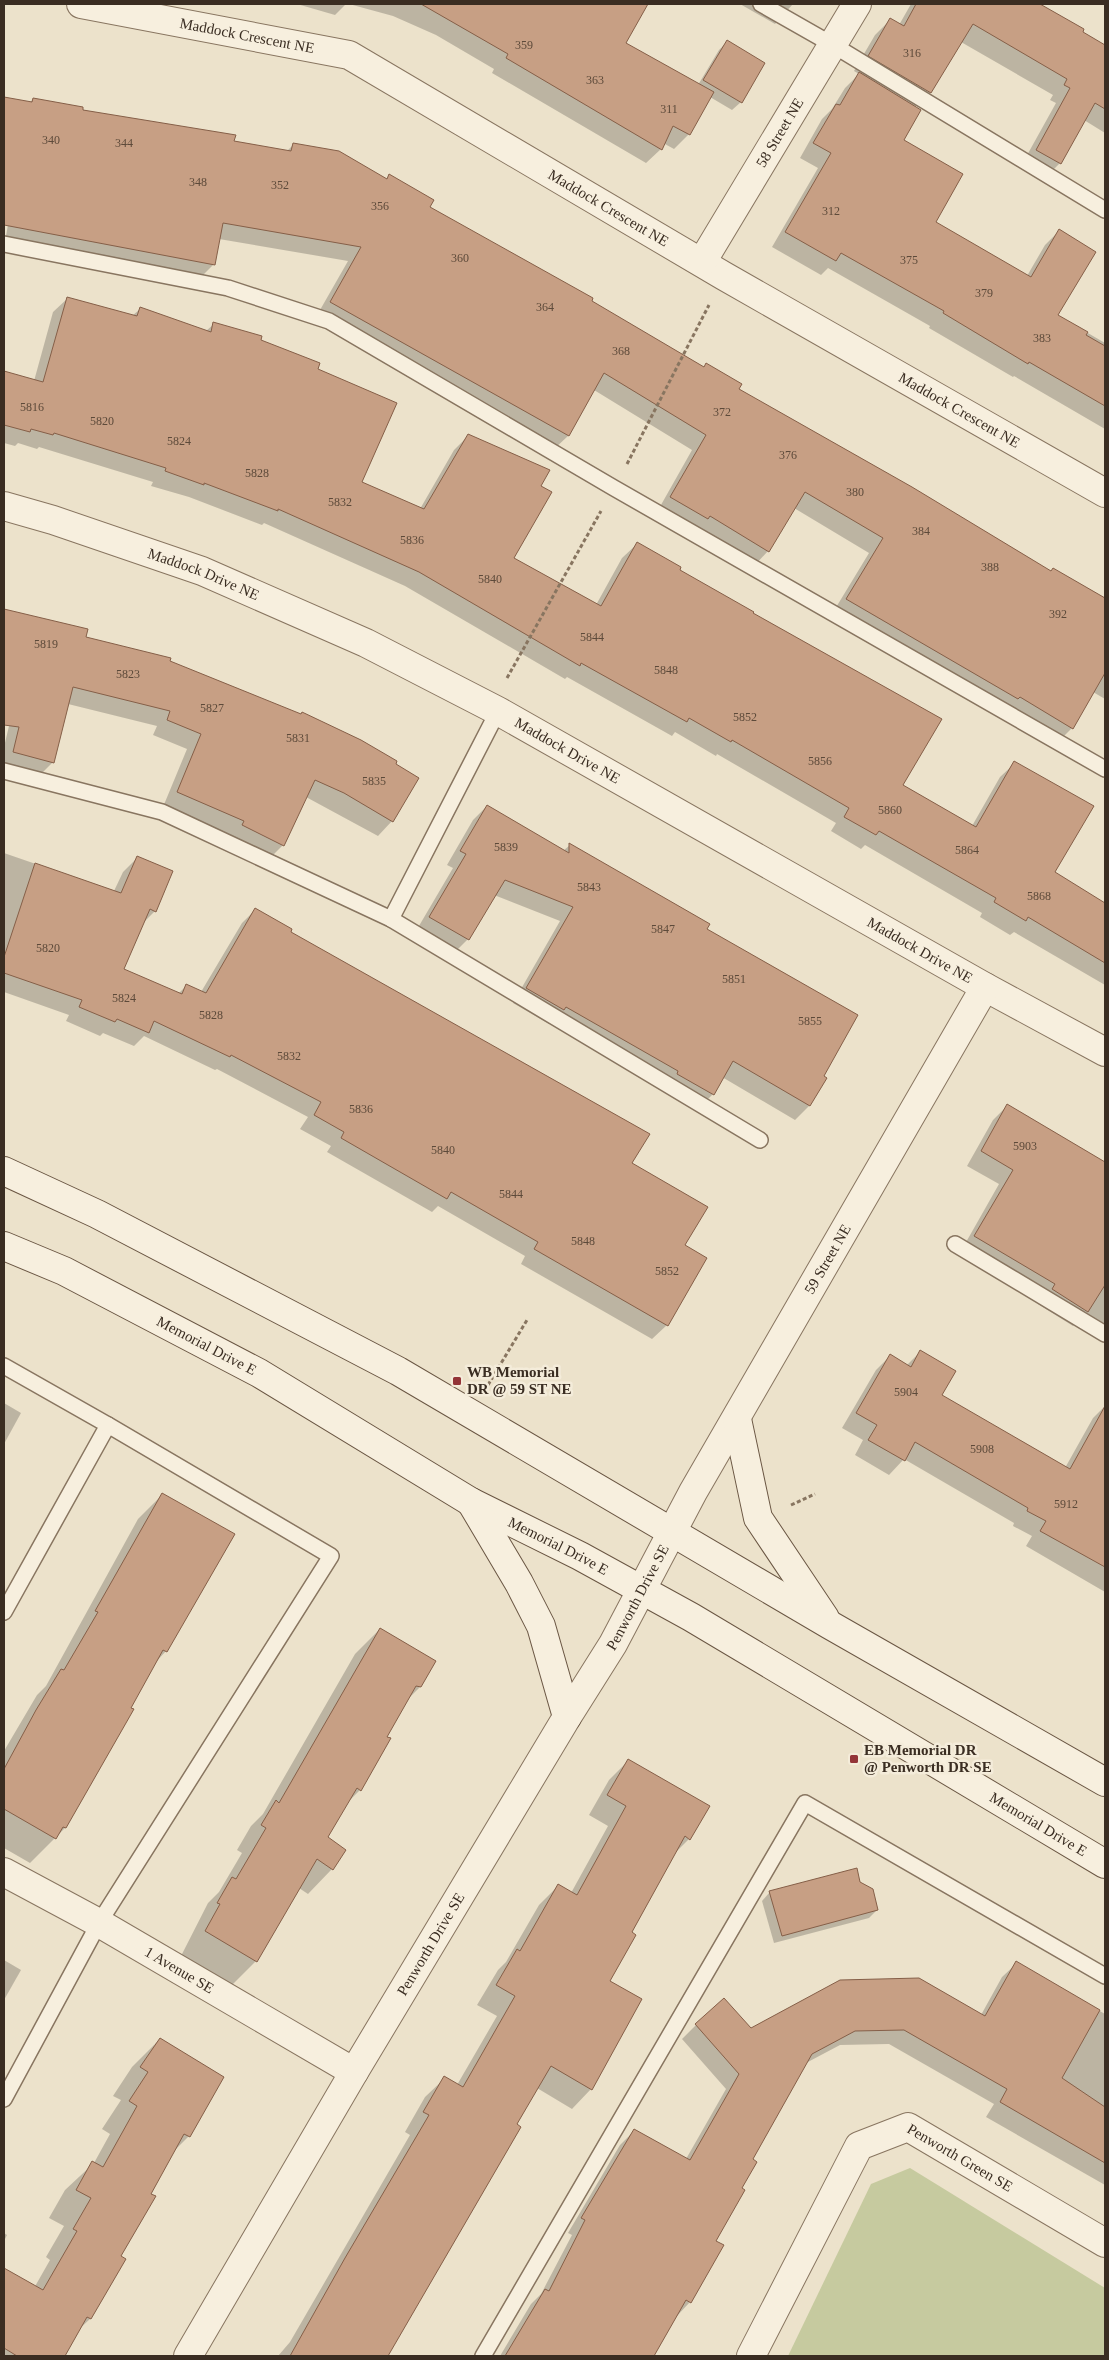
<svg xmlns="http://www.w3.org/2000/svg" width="1109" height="2360" font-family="'Times New Roman',serif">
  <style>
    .green { fill: #c6ca9f }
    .shadow { fill: #0003 }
    .building { fill: #c79f84; stroke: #855f48 }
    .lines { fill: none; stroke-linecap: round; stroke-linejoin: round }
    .lane-casing { stroke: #887560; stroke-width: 18 }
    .street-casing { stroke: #887560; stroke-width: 30 }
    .secondary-casing { stroke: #6a5643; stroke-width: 30 }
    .path { stroke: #887560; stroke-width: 3; stroke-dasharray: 4 2.5; stroke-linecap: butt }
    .lane { stroke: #f7efde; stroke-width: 15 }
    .street { stroke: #f7efde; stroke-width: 28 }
    .secondary { stroke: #f7efde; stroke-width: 28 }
    .poi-dot { fill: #933437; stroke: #f4ecda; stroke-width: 2 }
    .labels { text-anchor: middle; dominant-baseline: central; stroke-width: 5; stroke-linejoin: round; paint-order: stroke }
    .number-label { font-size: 12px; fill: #5d4a3a }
    .street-label { font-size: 15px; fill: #3a2d22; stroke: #f4ecda }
    .poi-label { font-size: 15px; font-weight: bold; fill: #3a2d22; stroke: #f4ecda; text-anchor: start }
  </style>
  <rect width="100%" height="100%" fill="#ece2cb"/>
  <path class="green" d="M 910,2168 L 1105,2288 L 1105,2356 L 788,2356 L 871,2184 Z"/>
  <g class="shadow">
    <path d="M 297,4 L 346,4 L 335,15 Z"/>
    <path d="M 349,4 L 646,4 L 624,43 L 698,85 L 719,50 L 727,42 L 741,102 L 732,110 L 710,97 L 689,134 L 674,149 L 663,143 L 661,149 L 646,163 L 492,73 L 494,69 L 436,35 L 393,16 Z"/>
    <path d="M 740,4 L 793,4 L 775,24 Z"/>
    <path d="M 911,4 L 1037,4 L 1105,46 L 1105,133 L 1084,120 L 1060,163 L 1045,178 L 1021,166 L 1056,103 L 1050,100 L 1053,95 L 961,42 L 930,93 L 915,107 L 902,141 L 934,222 L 1027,276 L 1045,245 L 1059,231 L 1057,315 L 1105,343 L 1105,429 L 1014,376 L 1013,377 L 929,328 L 930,326 L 828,268 L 821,275 L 772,247 L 818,168 L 800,158 L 822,119 L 832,109 L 845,88 L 859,74 L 854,71 L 875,35 L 890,20 L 899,25 Z"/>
    <path d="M 4,98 L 30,103 L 33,99 L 233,142 L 286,152 L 293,145 L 385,180 L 390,176 L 428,208 L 1051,572 L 1053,569 L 1105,598 L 1105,699 L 1093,692 L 1072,728 L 1058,742 L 832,614 L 869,553 L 794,508 L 768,551 L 754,566 L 657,512 L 692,450 L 594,390 L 568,436 L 553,450 L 316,317 L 348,261 L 219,239 L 214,264 L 200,278 L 5,242 L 14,189 L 4,187 Z"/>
    <path d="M 68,298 L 132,316 L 140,309 L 206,331 L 214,324 L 260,341 L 317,369 L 361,483 L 420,509 L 454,450 L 468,436 L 539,486 L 512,559 L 596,605 L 622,558 L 637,544 L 751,614 L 902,785 L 972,826 L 1000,777 L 1015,763 L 1054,873 L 1105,904 L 1105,985 L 1014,932 L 1010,935 L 980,917 L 982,913 L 865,845 L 861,849 L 831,831 L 836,823 L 717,754 L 716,756 L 675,732 L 672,736 L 567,677 L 565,679 L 405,586 L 264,523 L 262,525 L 189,497 L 151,486 L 153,482 L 39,447 L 37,449 L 18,443 L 15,446 L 4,443 L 4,373 L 34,381 L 53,312 Z"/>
    <path d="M 4,610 L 87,630 L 85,638 L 169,662 L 392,821 L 378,836 L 306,797 L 283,845 L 268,860 L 163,807 L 187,749 L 153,735 L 157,726 L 68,704 L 53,762 L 38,777 L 4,768 L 4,747 L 18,688 L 4,685 Z"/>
    <path d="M 487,806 L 563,851 L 570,845 L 705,930 L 825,1078 L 809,1106 L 795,1120 L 722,1077 L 713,1094 L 699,1108 L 552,1021 L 549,1024 L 513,1003 L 560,921 L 494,895 L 468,939 L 454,953 L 416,931 L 453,868 L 447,865 L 473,820 Z"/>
    <path d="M 4,853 L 114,891 L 123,872 L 137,858 L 155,911 L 142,924 L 123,969 L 178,994 L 187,985 L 201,992 L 242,923 L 256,909 L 631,1164 L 684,1246 L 667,1325 L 652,1339 L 521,1264 L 525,1256 L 438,1206 L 432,1212 L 327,1152 L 331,1146 L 300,1129 L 308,1117 L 217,1069 L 215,1070 L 144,1036 L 134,1046 L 103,1033 L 100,1036 L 66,1021 L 69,1015 L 4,992 Z"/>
    <path d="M 1007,1106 L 1105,1163 L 1105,1338 L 1077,1321 L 1073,1326 L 1038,1304 L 1041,1299 L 961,1251 L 999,1184 L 967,1166 L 993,1120 Z"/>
    <path d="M 920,1352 L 941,1396 L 1065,1468 L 1093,1418 L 1105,1406 L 1105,1592 L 1026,1546 L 1032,1536 L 1013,1526 L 1014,1523 L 904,1459 L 889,1475 L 855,1455 L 863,1440 L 842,1428 L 876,1370 L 890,1356 L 907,1365 Z"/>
    <path d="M 4,1403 L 21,1413 L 4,1444 Z"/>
    <path d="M 163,1494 L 166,1651 L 155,1663 L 129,1708 L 132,1710 L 65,1828 L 30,1863 L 4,1848 L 4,1751 L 37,1695 L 46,1686 L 138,1519 Z"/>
    <path d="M 380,1629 L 420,1687 L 407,1700 L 385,1737 L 360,1790 L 347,1803 L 327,1838 L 332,1869 L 308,1894 L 299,1888 L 256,1961 L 231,1986 L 181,1956 L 208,1903 L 219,1892 L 242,1853 L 237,1850 L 251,1826 L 263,1814 L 355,1654 Z"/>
    <path d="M 629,1760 L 689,1839 L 673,1855 L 630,1933 L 608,1982 L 591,2089 L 572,2109 L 537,2088 L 386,2356 L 278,2356 L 290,2342 L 410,2135 L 405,2132 L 425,2097 L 445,2078 L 457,2085 L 497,2016 L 477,2005 L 498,1970 L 506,1962 L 539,1905 L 558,1886 L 571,1893 L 608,1826 L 589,1815 L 609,1780 Z"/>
    <path d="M 859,1883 L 877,1910 L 869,1918 L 774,1943 L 762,1901 L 770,1892 Z"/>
    <path d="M 4,1960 L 21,1970 L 4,2000 Z"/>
    <path d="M 1017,1963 L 1105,2014 L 1105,2185 L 986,2117 L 994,2104 L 889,2044 L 840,2045 L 806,2063 L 751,2159 L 740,2188 L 715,2241 L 690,2302 L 676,2317 L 653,2356 L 500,2356 L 531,2304 L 541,2294 L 572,2235 L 568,2233 L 620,2145 L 634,2131 L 686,2159 L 726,2089 L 682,2039 L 696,2025 L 751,2029 L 981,2015 L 1002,1977 Z"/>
    <path d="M 160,2039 L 189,2136 L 173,2152 L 149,2194 L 90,2319 L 76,2332 L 63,2356 L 4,2356 L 4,2331 L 11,2317 L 25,2304 L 50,2260 L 46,2257 L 64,2226 L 49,2218 L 65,2190 L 94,2163 L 110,2134 L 102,2129 L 121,2100 L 113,2096 L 132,2067 Z"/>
    <path d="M 4,2233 L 7,2235 L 4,2241 Z"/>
  </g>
  <g class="building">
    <path d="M 421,4 L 648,4 L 626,43 L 714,92 L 690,135 L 673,126 L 662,150 L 506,58 L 508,54 Z"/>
    <path d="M 916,4 L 1040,4 L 1084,29 L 1083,32 L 1105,45 L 1105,109 L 1095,103 L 1061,164 L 1036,150 L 1070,88 L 1064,85 L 1067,79 L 973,24 L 931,93 L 868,56 L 890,18 L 904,26 Z"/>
    <path d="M 727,40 L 765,63 L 742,103 L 703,80 Z"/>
    <path d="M 859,72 L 921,110 L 904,140 L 963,174 L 936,222 L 1031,277 L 1059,229 L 1096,252 L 1058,315 L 1088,332 L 1086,335 L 1105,346 L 1105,406 L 1029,362 L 1028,364 L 943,313 L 944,311 L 841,253 L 836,261 L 785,232 L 831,153 L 813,143 L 836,104 L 840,105 Z"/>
    <path d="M 4,97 L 32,102 L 33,98 L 83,107 L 83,110 L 236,135 L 234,141 L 291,151 L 293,143 L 339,151 L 387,179 L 389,174 L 434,200 L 430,207 L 593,298 L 592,301 L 704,367 L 706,363 L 742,384 L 739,389 L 912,487 L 1051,571 L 1053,568 L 1105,598 L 1105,673 L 1073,729 L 1020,697 L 1018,699 L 846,599 L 883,538 L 805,492 L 769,552 L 710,516 L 708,519 L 670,497 L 706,435 L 604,373 L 569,436 L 330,302 L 361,247 L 223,223 L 215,265 L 4,225 Z"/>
    <path d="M 67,297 L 137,316 L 140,307 L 211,332 L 213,322 L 262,336 L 261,340 L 320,363 L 318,369 L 397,403 L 362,482 L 424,509 L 468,434 L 550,470 L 541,486 L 552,492 L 514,558 L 601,606 L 637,542 L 681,567 L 680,570 L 754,612 L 753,613 L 942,719 L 903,785 L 976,827 L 1014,761 L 1094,806 L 1055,872 L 1105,903 L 1105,963 L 1028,917 L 1026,921 L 994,902 L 996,898 L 879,831 L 876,835 L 844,817 L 849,808 L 732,740 L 731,742 L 689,718 L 687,722 L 581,663 L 580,666 L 419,572 L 278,509 L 278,511 L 204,483 L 204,485 L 165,471 L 166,468 L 54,433 L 53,435 L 31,429 L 30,432 L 4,425 L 4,371 L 43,382 Z"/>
    <path d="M 4,609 L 88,629 L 86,637 L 171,658 L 170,661 L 301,714 L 302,712 L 361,740 L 397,761 L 396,764 L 419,778 L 393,822 L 344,793 L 315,780 L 284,846 L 242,825 L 244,821 L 177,792 L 201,734 L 167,720 L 170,711 L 73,687 L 54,763 L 13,752 L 19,727 L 4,725 Z"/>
    <path d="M 487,805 L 569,853 L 569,843 L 710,924 L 707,929 L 858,1015 L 824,1076 L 827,1078 L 810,1106 L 733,1061 L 714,1095 L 677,1074 L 678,1071 L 566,1007 L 564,1010 L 526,988 L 573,907 L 505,880 L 469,940 L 429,917 L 466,854 L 460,851 Z"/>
    <path d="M 137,856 L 173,871 L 156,912 L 150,909 L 124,969 L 182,994 L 186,984 L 206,993 L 255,908 L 292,929 L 291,932 L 650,1134 L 632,1163 L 708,1207 L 685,1245 L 707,1258 L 668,1326 L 534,1249 L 538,1242 L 451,1192 L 447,1199 L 341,1138 L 344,1132 L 314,1115 L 321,1102 L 231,1055 L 230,1057 L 154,1021 L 149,1033 L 117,1019 L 115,1022 L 79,1007 L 82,1000 L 4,973 L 4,957 L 35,863 L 121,893 Z"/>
    <path d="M 1007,1104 L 1105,1162 L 1105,1285 L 1088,1312 L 1052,1289 L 1055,1284 L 974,1236 L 1013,1170 L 981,1151 Z"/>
    <path d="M 920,1350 L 956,1371 L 942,1395 L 1070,1469 L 1105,1406 L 1105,1567 L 1040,1531 L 1046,1521 L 1027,1511 L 1028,1508 L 915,1442 L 905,1461 L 868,1440 L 877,1425 L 856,1413 L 890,1354 L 911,1367 Z"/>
    <path d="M 162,1493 L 235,1534 L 167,1652 L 163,1650 L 131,1708 L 134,1709 L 66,1828 L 63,1827 L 56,1839 L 4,1809 L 4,1769 L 36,1710 L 61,1669 L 64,1670 L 98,1612 L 95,1611 Z"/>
    <path d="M 380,1628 L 436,1661 L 421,1687 L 416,1686 L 387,1737 L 391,1738 L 361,1791 L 357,1788 L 328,1837 L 346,1850 L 333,1870 L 317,1859 L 257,1962 L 205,1931 L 220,1904 L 217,1903 L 232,1877 L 236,1879 L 266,1828 L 261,1825 L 276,1800 L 279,1803 Z"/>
    <path d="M 628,1759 L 710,1806 L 690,1840 L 685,1836 L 632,1932 L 636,1935 L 610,1981 L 642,1999 L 592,2090 L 551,2066 L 517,2124 L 521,2127 L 388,2356 L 290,2356 L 345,2258 L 429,2115 L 423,2112 L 444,2076 L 463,2087 L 515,1996 L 496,1985 L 517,1949 L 520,1951 L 558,1884 L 577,1895 L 626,1806 L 607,1795 Z"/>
    <path d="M 857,1868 L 860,1882 L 873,1889 L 878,1910 L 782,1936 L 769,1891 Z"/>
    <path d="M 1016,1961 L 1100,2010 L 1062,2078 L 1105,2107 L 1105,2163 L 1000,2102 L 1007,2089 L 904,2030 L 855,2031 L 812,2054 L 753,2159 L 757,2162 L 742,2188 L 745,2190 L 716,2241 L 724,2245 L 691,2303 L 686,2300 L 654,2356 L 505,2356 L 545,2289 L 549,2291 L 585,2220 L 581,2218 L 634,2129 L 690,2160 L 739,2074 L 695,2024 L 724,1998 L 751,2028 L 840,1980 L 919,1978 L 985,2016 Z"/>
    <path d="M 160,2038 L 224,2077 L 190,2137 L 184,2134 L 151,2194 L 156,2196 L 121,2256 L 126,2259 L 91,2319 L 87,2317 L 65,2356 L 17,2356 L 4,2348 L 4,2268 L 43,2290 L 77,2231 L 73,2229 L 91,2198 L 76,2190 L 92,2161 L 103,2167 L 137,2106 L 129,2101 L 148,2072 L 140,2067 Z"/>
  </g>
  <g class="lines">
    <g class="lane-casing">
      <g id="lane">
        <path d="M 761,4 L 833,45 L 1105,210"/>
        <path d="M 4,244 L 228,288 L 329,321 L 614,488 L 1105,769"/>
        <path d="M 4,771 L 162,812 L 391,919 L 760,1140"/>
        <path d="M 391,919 L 498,711"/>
        <path d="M 955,1244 L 1105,1334"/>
        <path d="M 4,1366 L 108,1425 L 4,1612"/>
        <path d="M 4,2099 L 99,1923 L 331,1556 L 108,1425"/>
        <path d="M 483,2356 L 805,1803 L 1105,1976"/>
      </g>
    </g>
    <g class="street-casing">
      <g id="street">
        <path id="s1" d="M 81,4 L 349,55 L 724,276 L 1105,493"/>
        <path id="s2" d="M 702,262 L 857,4"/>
        <path id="s3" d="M 4,506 L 53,520 L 202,571 L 366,643 L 498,711 L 985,987 L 1105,1052"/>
        <path id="s4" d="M 4,1872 L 99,1923 L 354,2072"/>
        <path id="s5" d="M 188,2356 L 354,2072 L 567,1717 L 613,1644 L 693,1492 L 985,987"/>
        <path id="s6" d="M 751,2356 L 859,2146 L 908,2127 L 1105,2243"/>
      </g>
    </g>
    <g class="secondary-casing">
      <g id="secondary">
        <path d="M 4,1171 L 97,1214 L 398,1371 L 830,1625 L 1105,1782"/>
        <path id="s7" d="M 4,1246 L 64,1271 L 259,1373 L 471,1502 L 580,1556 L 691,1617 L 1105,1864"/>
        <path d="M 737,1419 L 758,1518 L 825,1618"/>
        <path d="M 471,1502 L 519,1583 L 541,1626 L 567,1717"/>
      </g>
    </g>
    <g class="path">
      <path d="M 627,464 L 709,305"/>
      <path d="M 507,678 L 601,511"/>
      <path d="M 488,1385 L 527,1320"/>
      <path d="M 791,1505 L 815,1494"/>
    </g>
    <use href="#lane" class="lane"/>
    <use href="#street" class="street"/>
    <use href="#secondary" class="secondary"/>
  </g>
  <g class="poi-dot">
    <rect x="452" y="1376" width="10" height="10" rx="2.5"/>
    <rect x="849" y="1754" width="10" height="10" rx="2.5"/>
  </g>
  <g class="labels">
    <g class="number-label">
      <text x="524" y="45">359</text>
      <text x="912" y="53">316</text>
      <text x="595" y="80">363</text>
      <text x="669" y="109">311</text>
      <text x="51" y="140">340</text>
      <text x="124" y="143">344</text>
      <text x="198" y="182">348</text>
      <text x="280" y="185">352</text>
      <text x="380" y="206">356</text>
      <text x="831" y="211">312</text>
      <text x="460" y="258">360</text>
      <text x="909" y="260">375</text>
      <text x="984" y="293">379</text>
      <text x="545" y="307">364</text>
      <text x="1042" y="338">383</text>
      <text x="621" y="351">368</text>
      <text x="32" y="407">5816</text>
      <text x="722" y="412">372</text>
      <text x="102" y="421">5820</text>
      <text x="179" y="441">5824</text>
      <text x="788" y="455">376</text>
      <text x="257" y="473">5828</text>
      <text x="855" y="492">380</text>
      <text x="340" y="502">5832</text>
      <text x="921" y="531">384</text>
      <text x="412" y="540">5836</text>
      <text x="990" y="567">388</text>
      <text x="490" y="579">5840</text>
      <text x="1058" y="614">392</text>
      <text x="592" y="637">5844</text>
      <text x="46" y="644">5819</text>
      <text x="666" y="670">5848</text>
      <text x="128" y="674">5823</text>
      <text x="212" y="708">5827</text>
      <text x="745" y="717">5852</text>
      <text x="298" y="738">5831</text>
      <text x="820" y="761">5856</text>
      <text x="374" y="781">5835</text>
      <text x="890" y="810">5860</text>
      <text x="506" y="847">5839</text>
      <text x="967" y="850">5864</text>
      <text x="589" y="887">5843</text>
      <text x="1039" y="896">5868</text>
      <text x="663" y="929">5847</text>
      <text x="48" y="948">5820</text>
      <text x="734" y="979">5851</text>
      <text x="124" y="998">5824</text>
      <text x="211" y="1015">5828</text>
      <text x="810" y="1021">5855</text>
      <text x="289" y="1056">5832</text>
      <text x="361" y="1109">5836</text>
      <text x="1025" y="1146">5903</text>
      <text x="443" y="1150">5840</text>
      <text x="511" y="1194">5844</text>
      <text x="583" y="1241">5848</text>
      <text x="667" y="1271">5852</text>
      <text x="906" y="1392">5904</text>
      <text x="982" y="1449">5908</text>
      <text x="1066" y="1504">5912</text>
    </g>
    <g class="street-label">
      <text stroke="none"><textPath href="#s1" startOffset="169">Maddock Crescent NE</textPath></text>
      <text stroke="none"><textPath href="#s2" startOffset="151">58 Street NE</textPath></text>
      <text stroke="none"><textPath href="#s1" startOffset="574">Maddock Crescent NE</textPath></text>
      <text stroke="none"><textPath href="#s1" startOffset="979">Maddock Crescent NE</textPath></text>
      <text stroke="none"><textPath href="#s3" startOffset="211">Maddock Drive NE</textPath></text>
      <text stroke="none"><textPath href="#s3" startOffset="616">Maddock Drive NE</textPath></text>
      <text stroke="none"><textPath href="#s3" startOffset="1021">Maddock Drive NE</textPath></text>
      <text stroke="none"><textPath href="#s5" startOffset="1270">59 Street NE</textPath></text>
      <text stroke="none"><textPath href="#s7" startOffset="226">Memorial Drive E</textPath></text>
      <text stroke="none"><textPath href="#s7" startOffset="631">Memorial Drive E</textPath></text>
      <text stroke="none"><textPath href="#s5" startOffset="882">Penworth Drive SE</textPath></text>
      <text stroke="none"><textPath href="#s7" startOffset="1186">Memorial Drive E</textPath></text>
      <text stroke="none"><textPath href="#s5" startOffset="478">Penworth Drive SE</textPath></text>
      <text stroke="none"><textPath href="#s4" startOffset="201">1 Avenue SE</textPath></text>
      <text stroke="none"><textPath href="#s6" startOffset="349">Penworth Green SE</textPath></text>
    </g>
    <g class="poi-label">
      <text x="467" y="1372">WB Memorial<tspan x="467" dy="17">DR @ 59 ST NE</tspan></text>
      <text x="864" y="1750">EB Memorial DR<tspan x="864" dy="17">@ Penworth DR SE</tspan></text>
    </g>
  </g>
  <rect width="1109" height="2360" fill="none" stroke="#3a2d22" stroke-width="10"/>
</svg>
